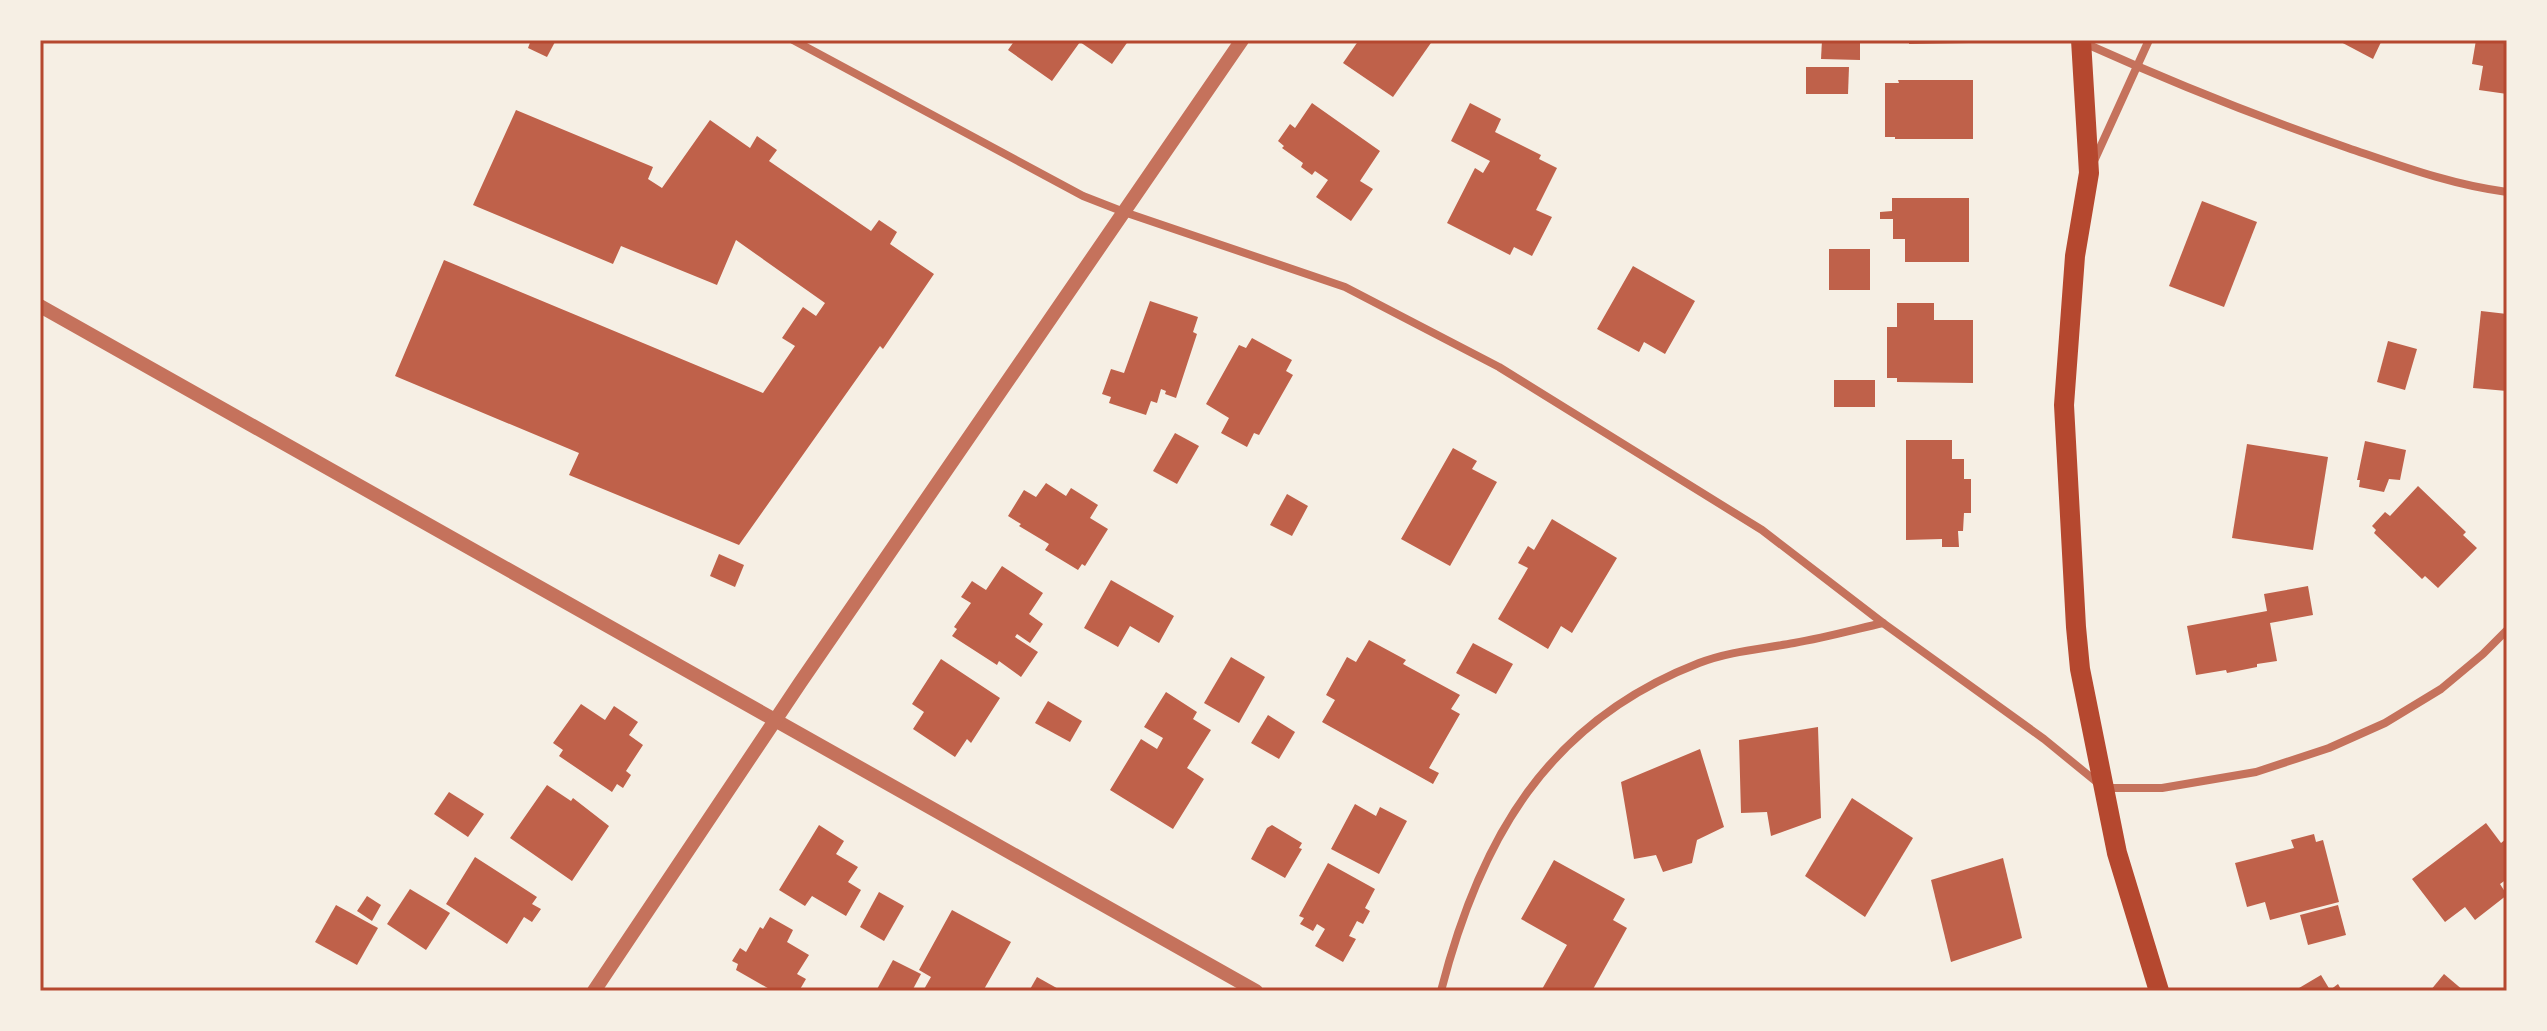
<svg xmlns="http://www.w3.org/2000/svg" width="2547" height="1031" font-family="Merriweather,serif">
  <style>
    .building { fill: #bf614a }
    .lines { fill: none; stroke-linecap: round; stroke-linejoin: round }
    .minor { stroke: #c5725c; stroke-width: 8 }
    .tertiary { stroke: #c5725c; stroke-width: 14 }
    .primary { stroke: #b5482f; stroke-width: 20 }
    .neatline { fill: none; stroke: #b5482f; stroke-width: 3 }
  </style>
  <rect width="100%" height="100%" fill="#f6efe4"/>
  <g class="building">
    <path d="M 531,40 L 556,40 L 547,57 L 528,48 Z"/>
    <path d="M 1015,40 L 1129,40 L 1112,64 L 1080,42 L 1052,81 L 1008,50 Z"/>
    <path d="M 1359,40 L 1433,40 L 1393,97 L 1343,63 Z"/>
    <path d="M 1822,40 L 1860,40 L 1860,60 L 1821,59 Z"/>
    <path d="M 1909,40 L 1969,40 L 1969,43 L 1909,44 Z"/>
    <path d="M 2337,40 L 2382,40 L 2373,59 Z"/>
    <path d="M 2476,40 L 2507,40 L 2507,94 L 2479,90 L 2483,66 L 2472,64 Z"/>
    <path d="M 1806,67 L 1849,67 L 1848,94 L 1806,94 Z"/>
    <path d="M 1898,80 L 1973,80 L 1973,139 L 1895,139 L 1895,137 L 1885,137 L 1885,83 L 1899,83 Z"/>
    <path d="M 1312,103 L 1380,151 L 1360,181 L 1373,189 L 1351,221 L 1316,197 L 1328,180 L 1315,171 L 1312,175 L 1301,167 L 1303,163 L 1282,148 L 1284,146 L 1278,141 L 1290,124 L 1295,128 Z"/>
    <path d="M 1470,103 L 1501,119 L 1495,132 L 1541,155 L 1539,159 L 1557,168 L 1536,210 L 1552,217 L 1532,256 L 1514,247 L 1510,255 L 1447,223 L 1475,168 L 1483,173 L 1490,161 L 1451,141 Z"/>
    <path d="M 516,110 L 653,167 L 648,179 L 662,188 L 710,120 L 750,148 L 757,136 L 777,150 L 769,161 L 871,231 L 879,220 L 897,232 L 890,244 L 934,274 L 883,349 L 880,346 L 739,545 L 569,475 L 579,453 L 395,376 L 444,260 L 763,393 L 795,346 L 782,338 L 803,307 L 816,316 L 825,303 L 736,240 L 717,285 L 621,246 L 613,264 L 473,205 Z"/>
    <path d="M 1892,198 L 1969,198 L 1969,262 L 1905,262 L 1905,239 L 1893,239 L 1893,219 L 1880,219 L 1880,212 L 1892,211 Z"/>
    <path d="M 2202,201 L 2257,222 L 2224,307 L 2169,286 Z"/>
    <rect x="1829" y="249" width="41" height="41"/>
    <path d="M 1633,266 L 1695,301 L 1665,354 L 1644,342 L 1639,352 L 1597,329 Z"/>
    <path d="M 1150,301 L 1198,317 L 1193,332 L 1197,334 L 1176,398 L 1165,394 L 1166,391 L 1161,389 L 1157,403 L 1151,401 L 1146,415 L 1109,403 L 1111,397 L 1102,394 L 1111,369 L 1124,373 Z"/>
    <path d="M 1897,303 L 1934,303 L 1934,320 L 1973,320 L 1973,383 L 1897,382 L 1897,378 L 1887,378 L 1887,327 L 1897,327 Z"/>
    <path d="M 2481,311 L 2507,314 L 2507,391 L 2473,388 Z"/>
    <path d="M 1252,338 L 1292,360 L 1286,371 L 1293,375 L 1259,435 L 1254,433 L 1247,447 L 1221,433 L 1229,418 L 1206,404 L 1239,345 L 1246,348 Z"/>
    <path d="M 2388,341 L 2417,349 L 2405,390 L 2377,382 Z"/>
    <rect x="1834" y="380" width="41" height="27"/>
    <path d="M 1175,433 L 1199,446 L 1177,484 L 1153,471 Z"/>
    <path d="M 1906,440 L 1952,440 L 1952,459 L 1964,459 L 1964,479 L 1971,479 L 1971,513 L 1964,513 L 1963,531 L 1958,531 L 1959,547 L 1942,547 L 1942,539 L 1906,540 Z"/>
    <path d="M 2365,441 L 2406,450 L 2400,480 L 2389,479 L 2384,492 L 2359,487 L 2360,480 L 2357,480 Z"/>
    <path d="M 2247,444 L 2328,457 L 2313,550 L 2232,538 Z"/>
    <path d="M 1453,448 L 1477,461 L 1472,469 L 1497,482 L 1450,566 L 1401,539 Z"/>
    <path d="M 1046,483 L 1066,496 L 1071,488 L 1098,505 L 1090,518 L 1108,529 L 1085,566 L 1082,564 L 1078,570 L 1045,550 L 1049,544 L 1019,526 L 1021,524 L 1008,516 L 1024,490 L 1036,497 Z"/>
    <path d="M 2418,486 L 2466,532 L 2463,535 L 2477,548 L 2438,588 L 2425,576 L 2422,579 L 2374,533 L 2376,530 L 2372,526 L 2385,512 L 2390,516 Z"/>
    <path d="M 1287,494 L 1308,506 L 1292,536 L 1270,525 Z"/>
    <path d="M 1552,519 L 1617,558 L 1572,633 L 1561,626 L 1548,649 L 1498,619 L 1528,568 L 1518,563 L 1528,546 L 1534,550 Z"/>
    <path d="M 719,554 L 744,565 L 735,587 L 710,576 Z"/>
    <path d="M 1002,566 L 1043,593 L 1029,614 L 1043,624 L 1030,643 L 1017,634 L 1015,637 L 1038,652 L 1021,677 L 999,661 L 997,665 L 952,636 L 957,629 L 954,627 L 971,603 L 961,597 L 972,581 L 986,590 Z"/>
    <path d="M 1111,580 L 1174,616 L 1159,643 L 1130,626 L 1118,647 L 1084,628 Z"/>
    <path d="M 2308,586 L 2313,615 L 2270,623 L 2277,661 L 2257,664 L 2257,667 L 2227,673 L 2226,670 L 2196,675 L 2187,626 L 2267,611 L 2264,594 Z"/>
    <path d="M 1369,640 L 1406,660 L 1403,664 L 1460,695 L 1451,709 L 1460,714 L 1429,768 L 1439,773 L 1433,784 L 1322,722 L 1335,700 L 1326,695 L 1347,657 L 1356,662 Z"/>
    <path d="M 1473,643 L 1513,664 L 1496,694 L 1456,673 Z"/>
    <path d="M 1231,657 L 1265,677 L 1239,723 L 1204,703 Z"/>
    <path d="M 941,659 L 1000,698 L 971,743 L 967,739 L 955,757 L 913,729 L 924,712 L 912,704 Z"/>
    <path d="M 1166,692 L 1197,712 L 1193,719 L 1211,730 L 1187,768 L 1204,779 L 1173,829 L 1110,790 L 1141,739 L 1157,749 L 1163,738 L 1144,727 Z"/>
    <path d="M 1048,701 L 1082,721 L 1070,742 L 1035,723 Z"/>
    <path d="M 581,704 L 605,720 L 614,706 L 638,722 L 629,735 L 643,745 L 626,771 L 631,775 L 623,788 L 617,784 L 612,792 L 559,756 L 563,750 L 553,743 Z"/>
    <path d="M 1268,715 L 1295,732 L 1279,759 L 1251,743 Z"/>
    <path d="M 1818,727 L 1821,818 L 1771,836 L 1767,812 L 1741,813 L 1739,740 Z"/>
    <path d="M 1700,749 L 1724,827 L 1697,840 L 1692,863 L 1663,872 L 1656,855 L 1634,859 L 1621,782 Z"/>
    <path d="M 547,785 L 571,801 L 573,798 L 609,826 L 572,881 L 510,838 Z"/>
    <path d="M 449,792 L 484,814 L 468,837 L 434,814 Z"/>
    <path d="M 1852,798 L 1913,838 L 1865,917 L 1805,876 Z"/>
    <path d="M 1355,804 L 1376,816 L 1380,807 L 1407,821 L 1379,874 L 1331,849 Z"/>
    <path d="M 2486,823 L 2501,843 L 2507,838 L 2507,879 L 2500,884 L 2507,895 L 2475,920 L 2465,907 L 2445,922 L 2412,879 Z"/>
    <path d="M 819,825 L 844,841 L 836,854 L 858,867 L 848,882 L 861,890 L 846,916 L 812,896 L 805,906 L 779,890 Z"/>
    <path d="M 1272,825 L 1302,843 L 1299,848 L 1302,849 L 1285,878 L 1251,859 L 1267,828 Z"/>
    <path d="M 2314,834 L 2316,842 L 2323,840 L 2339,902 L 2270,920 L 2265,902 L 2247,907 L 2235,863 L 2294,848 L 2291,840 Z"/>
    <path d="M 475,857 L 537,897 L 532,904 L 541,909 L 532,922 L 524,917 L 507,944 L 446,904 Z"/>
    <path d="M 2003,858 L 2022,938 L 1951,962 L 1931,880 Z"/>
    <path d="M 1554,860 L 1625,899 L 1613,920 L 1627,928 L 1592,991 L 1541,991 L 1567,945 L 1521,919 Z"/>
    <path d="M 1328,863 L 1375,889 L 1365,908 L 1370,911 L 1363,924 L 1357,921 L 1349,936 L 1356,939 L 1343,962 L 1315,946 L 1325,929 L 1317,924 L 1313,931 L 1300,924 L 1304,918 L 1299,916 Z"/>
    <path d="M 410,889 L 450,913 L 426,950 L 387,924 Z"/>
    <path d="M 879,892 L 904,906 L 884,941 L 860,927 Z"/>
    <path d="M 367,896 L 381,905 L 372,921 L 357,911 Z"/>
    <path d="M 336,905 L 378,928 L 357,965 L 315,942 Z"/>
    <path d="M 2338,905 L 2346,935 L 2308,945 L 2300,915 Z"/>
    <path d="M 952,910 L 1011,942 L 983,991 L 923,991 L 931,977 L 919,970 Z"/>
    <path d="M 770,917 L 793,930 L 787,942 L 809,955 L 797,974 L 806,979 L 799,991 L 773,991 L 736,970 L 738,964 L 732,961 L 740,948 L 746,952 L 760,927 L 763,929 Z"/>
    <path d="M 893,960 L 921,974 L 912,991 L 876,991 Z"/>
    <path d="M 2444,974 L 2464,991 L 2430,991 Z"/>
    <path d="M 2321,975 L 2330,990 L 2338,984 L 2342,991 L 2294,991 Z"/>
    <path d="M 1037,977 L 1062,991 L 1029,991 Z"/>
  </g>
  <g class="lines">
    <g class="minor">
      <path d="M 793,40 L 1083,196 L 1124,212 L 1345,287 L 1499,367 L 1762,530 L 1883,623 L 2044,739 L 2104,788 L 2162,788 L 2256,772 L 2329,748 L 2385,723 L 2441,689 L 2483,654 L 2507,630"/>
      <path d="M 2082,42 C 2169,81 2258,117 2348,148 C 2401,166 2452,185 2507,192"/>
      <path d="M 2094,161 L 2149,40"/>
      <path d="M 1441,991 C 1480,839 1547,722 1699,663 C 1730,651 1762,649 1794,643 C 1824,638 1853,630 1883,623"/>
    </g>
    <g class="tertiary">
      <path d="M 40,306 L 1256,991"/>
      <path d="M 594,991 L 800,683 L 1242,40"/>
    </g>
    <path class="primary" d="M 2081,40 L 2089,173 L 2075,256 L 2064,405 L 2076,627 L 2080,669 L 2117,853 L 2159,991"/>
  </g>
  <rect width="2547" height="1031" fill="none" stroke="#f6efe4" stroke-width="84"/>
  <rect x="42" y="42" width="2463" height="947" class="neatline"/>
</svg>
